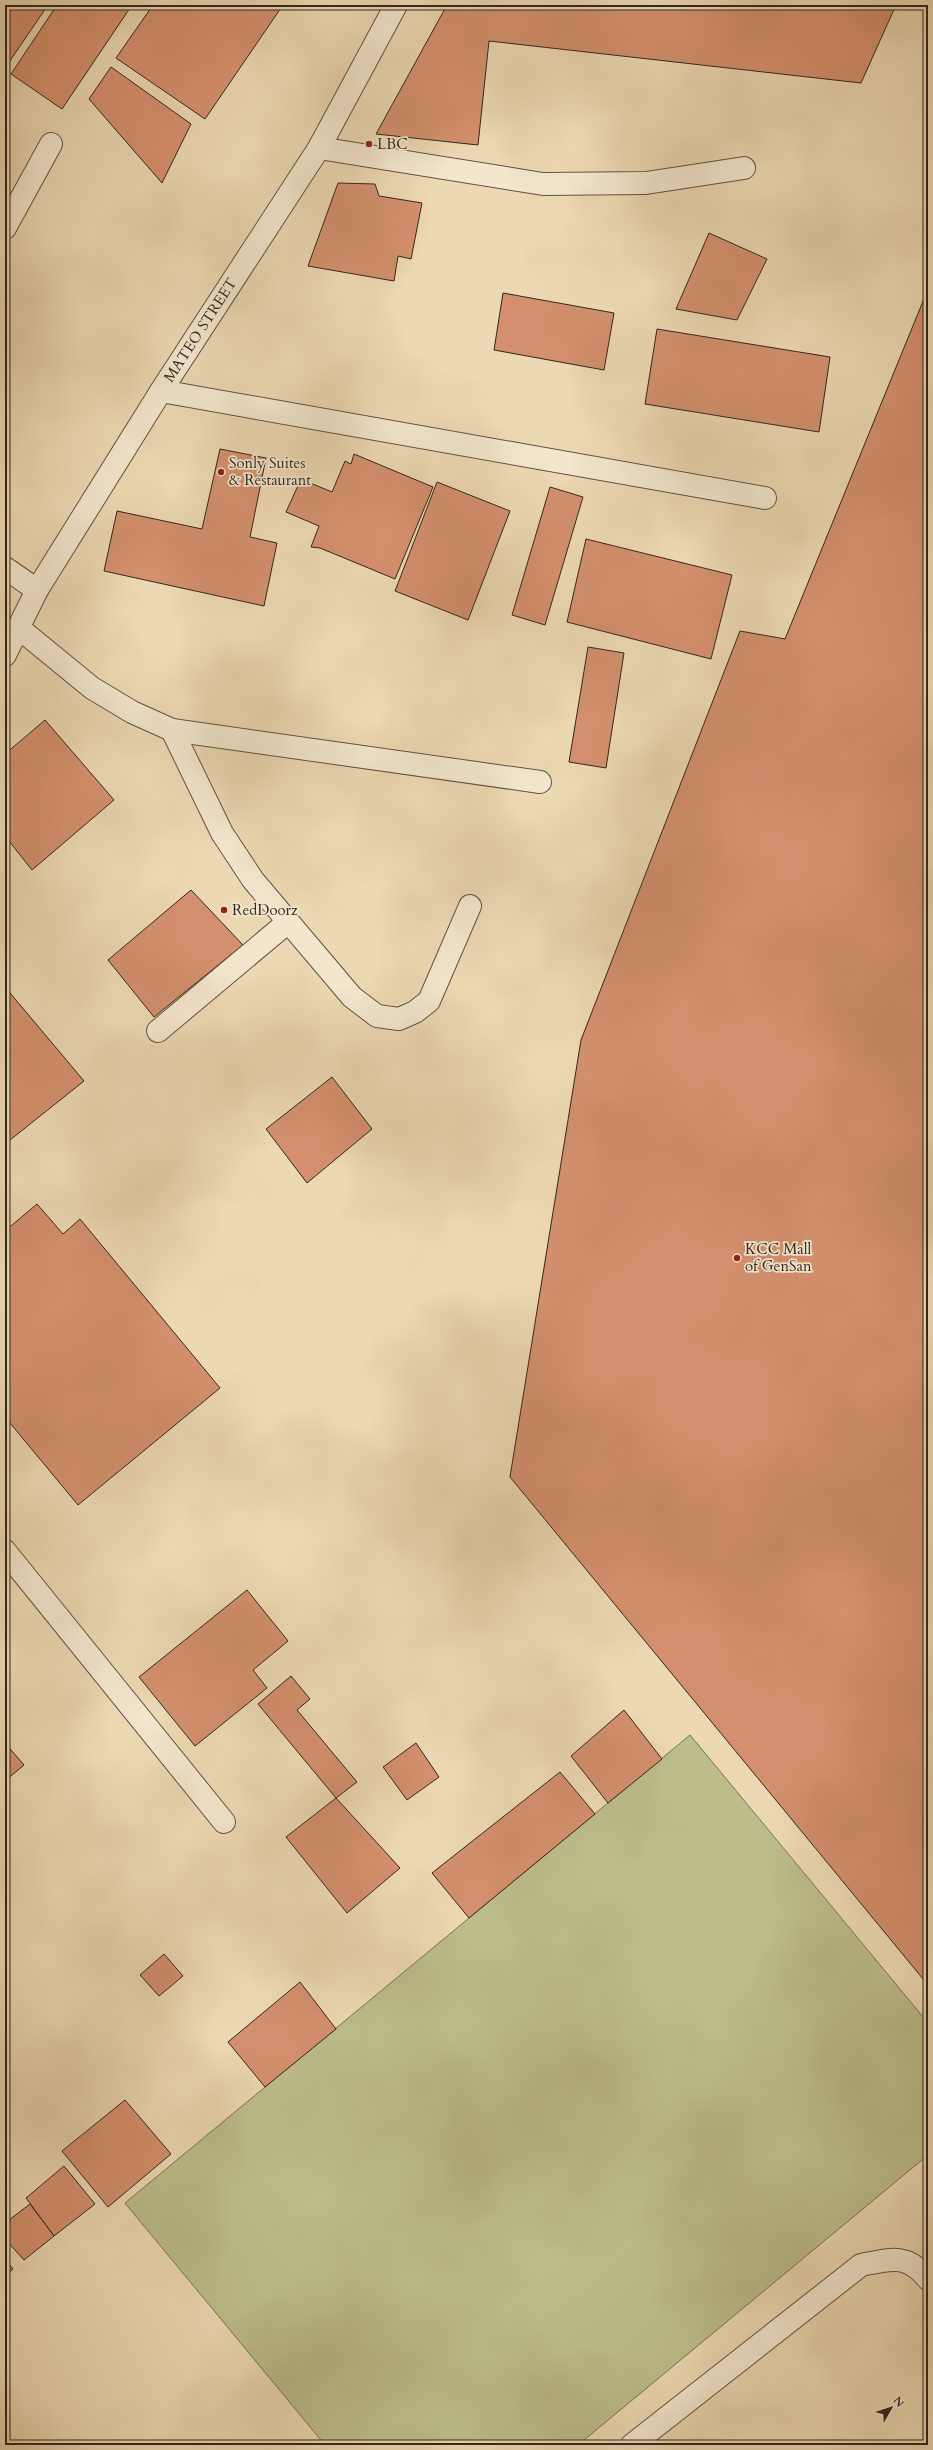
<svg xmlns="http://www.w3.org/2000/svg" width="933" height="2450" font-family="Cardo,serif">
  <style>
    .green { fill: #bcbd89; stroke: #777254 }
    .building { fill: #d4906e; stroke: #322620 }
    .lines { fill: none; stroke-linecap: round; stroke-linejoin: round }
    .minor-casing { stroke: #605244; stroke-width: 24 }
    .minor { stroke: #f3e6cd; stroke-width: 22 }
    .poi-dot { fill: #8f2418; stroke: #f3e6cd; stroke-width: 1.5 }
    .labels { text-anchor: middle; dominant-baseline: central; stroke-width: 3.5; stroke-linejoin: round; paint-order: stroke }
    .poi-label { font-size: 15px; fill: #322620; stroke: #f3e6cd; text-anchor: start }
    .street-label { font-size: 15px; fill: #322620; stroke: #f3e6cd }
  </style>
  <rect width="100%" height="100%" fill="#ecd8b2"/>
  <filter id="stains"><feTurbulence type="fractalNoise" baseFrequency=".005" numOctaves="4"/><feColorMatrix values="0 0 0 0 .2 0 0 0 0 .09 0 0 0 0 .02 0 0 0 .5 -.17"/></filter>
  <radialGradient id="worn" r=".72"><stop offset=".6" stop-color="#630" stop-opacity="0"/><stop offset="1" stop-color="#630" stop-opacity=".3"/></radialGradient>
  <path class="green" d="M 690,1735 L 928,2023 L 928,2155 L 578,2445 L 325,2445 L 125,2203 Z"/>
  <g class="building">
    <path d="M 5,5 L 48,5 L 5,68 Z"/>
    <path d="M 57,5 L 132,5 L 62,109 L 11,74 Z"/>
    <path d="M 153,5 L 283,5 L 205,119 L 116,58 Z"/>
    <path d="M 447,5 L 896,5 L 861,83 L 489,41 L 478,145 L 376,134 Z"/>
    <path d="M 111,67 L 191,124 L 162,183 L 89,99 Z"/>
    <path d="M 338,183 L 375,184 L 379,196 L 422,203 L 411,259 L 398,256 L 394,281 L 308,266 Z"/>
    <path d="M 709,233 L 767,259 L 737,320 L 676,309 Z"/>
    <path d="M 928,289 L 928,1985 L 510,1477 L 581,1040 L 740,631 L 785,639 Z"/>
    <path d="M 503,293 L 614,313 L 604,370 L 494,350 Z"/>
    <path d="M 657,329 L 830,357 L 819,432 L 645,404 Z"/>
    <path d="M 220,449 L 266,458 L 250,537 L 277,543 L 264,606 L 104,571 L 117,511 L 202,529 Z"/>
    <path d="M 354,454 L 433,487 L 395,579 L 320,548 L 311,547 L 319,526 L 286,512 L 301,479 L 332,492 L 345,461 L 351,464 Z"/>
    <path d="M 437,482 L 510,511 L 468,620 L 395,591 Z"/>
    <path d="M 550,487 L 583,497 L 545,625 L 512,615 Z"/>
    <path d="M 586,539 L 732,575 L 711,659 L 567,622 Z"/>
    <path d="M 588,647 L 624,653 L 606,768 L 569,762 Z"/>
    <path d="M 45,720 L 114,800 L 32,870 L 5,836 L 5,754 Z"/>
    <path d="M 191,890 L 243,945 L 154,1017 L 108,960 Z"/>
    <path d="M 5,987 L 84,1081 L 5,1144 Z"/>
    <path d="M 332,1077 L 372,1129 L 307,1183 L 266,1129 Z"/>
    <path d="M 37,1204 L 63,1234 L 80,1219 L 220,1388 L 78,1505 L 5,1417 L 5,1231 Z"/>
    <path d="M 247,1590 L 288,1641 L 253,1670 L 267,1688 L 195,1746 L 139,1677 Z"/>
    <path d="M 291,1676 L 310,1699 L 297,1710 L 357,1782 L 336,1798 L 258,1704 Z"/>
    <path d="M 624,1710 L 662,1759 L 608,1803 L 571,1756 Z"/>
    <path d="M 5,1743 L 24,1765 L 5,1781 Z"/>
    <path d="M 416,1743 L 439,1777 L 407,1800 L 383,1767 Z"/>
    <path d="M 560,1772 L 595,1814 L 469,1918 L 432,1873 Z"/>
    <path d="M 336,1798 L 400,1868 L 347,1913 L 286,1837 Z"/>
    <path d="M 164,1954 L 183,1976 L 159,1996 L 140,1975 Z"/>
    <path d="M 300,1982 L 336,2029 L 265,2087 L 228,2042 Z"/>
    <path d="M 125,2100 L 171,2154 L 108,2207 L 62,2151 Z"/>
    <path d="M 64,2166 L 95,2204 L 54,2236 L 26,2198 Z"/>
    <path d="M 30,2204 L 54,2236 L 24,2260 L 5,2239 L 5,2223 Z"/>
    <path d="M 5,2259 L 13,2269 L 5,2276 Z"/>
  </g>
  <g class="lines">
    <g class="minor-casing">
      <g id="minor">
        <path d="M 319,148 L 543,184 L 646,183 L 744,168"/>
        <path d="M 5,228 L 51,144"/>
        <path d="M 161,391 L 765,498"/>
        <path d="M 5,568 L 37,590"/>
        <path d="M 20,629 L 92,688 L 132,712 L 172,730 L 540,782"/>
        <path d="M 5,655 L 37,590 L 161,391 L 319,148 L 396,5"/>
        <path d="M 172,730 L 222,833 L 253,880 L 352,997 L 377,1016 L 399,1019 L 415,1012 L 429,1001 L 470,906"/>
        <path d="M 158,1031 L 288,922"/>
        <path d="M 5,1551 L 224,1822"/>
        <path d="M 632,2445 L 861,2265 C 891,2259 907,2253 928,2279"/>
      </g>
    </g>
    <use href="#minor" class="minor"/>
  </g>
  <g class="poi-dot">
    <circle cx="369" cy="144" r="4"/>
    <circle cx="221" cy="472" r="4"/>
    <circle cx="224" cy="910" r="4"/>
    <circle cx="737" cy="1258" r="4"/>
  </g>
  <g class="labels">
    <g class="poi-label">
      <text x="377" y="144">LBC</text>
      <text x="229" y="463">Sonly Suites<tspan x="229" dy="17">&amp; Restaurant</tspan></text>
      <text x="232" y="910">RedDoorz</text>
      <text x="745" y="1249">KCC Mall<tspan x="745" dy="17">of GenSan</tspan></text>
    </g>
    <g class="street-label">
      <text transform="translate(200 330) rotate(-57)">MATEO STREET</text>
    </g>
  </g>
  <rect width="933" height="2450" fill="none" stroke="#ecd8b2" stroke-width="20"/>
  <rect x="6" y="6" width="921" height="2438" fill="none" stroke="#322620" stroke-width="2"/>
  <rect x="10" y="10" width="913" height="2430" fill="none" stroke="#322620"/>
  <g transform="translate(891 2408) rotate(51)" stroke="#f3e6cd" stroke-width="3" paint-order="stroke">
  <path d="M0-3L7 15L0 10L-7 15Z" fill="#322620"/>
  <text y="-6" font-size="11" font-weight="bold" text-anchor="middle" fill="#322620">N</text>
  </g>
  <rect width="100%" height="100%" filter="url(#stains)"/>
  <rect width="100%" height="100%" fill="url(#worn)"/>
</svg>
